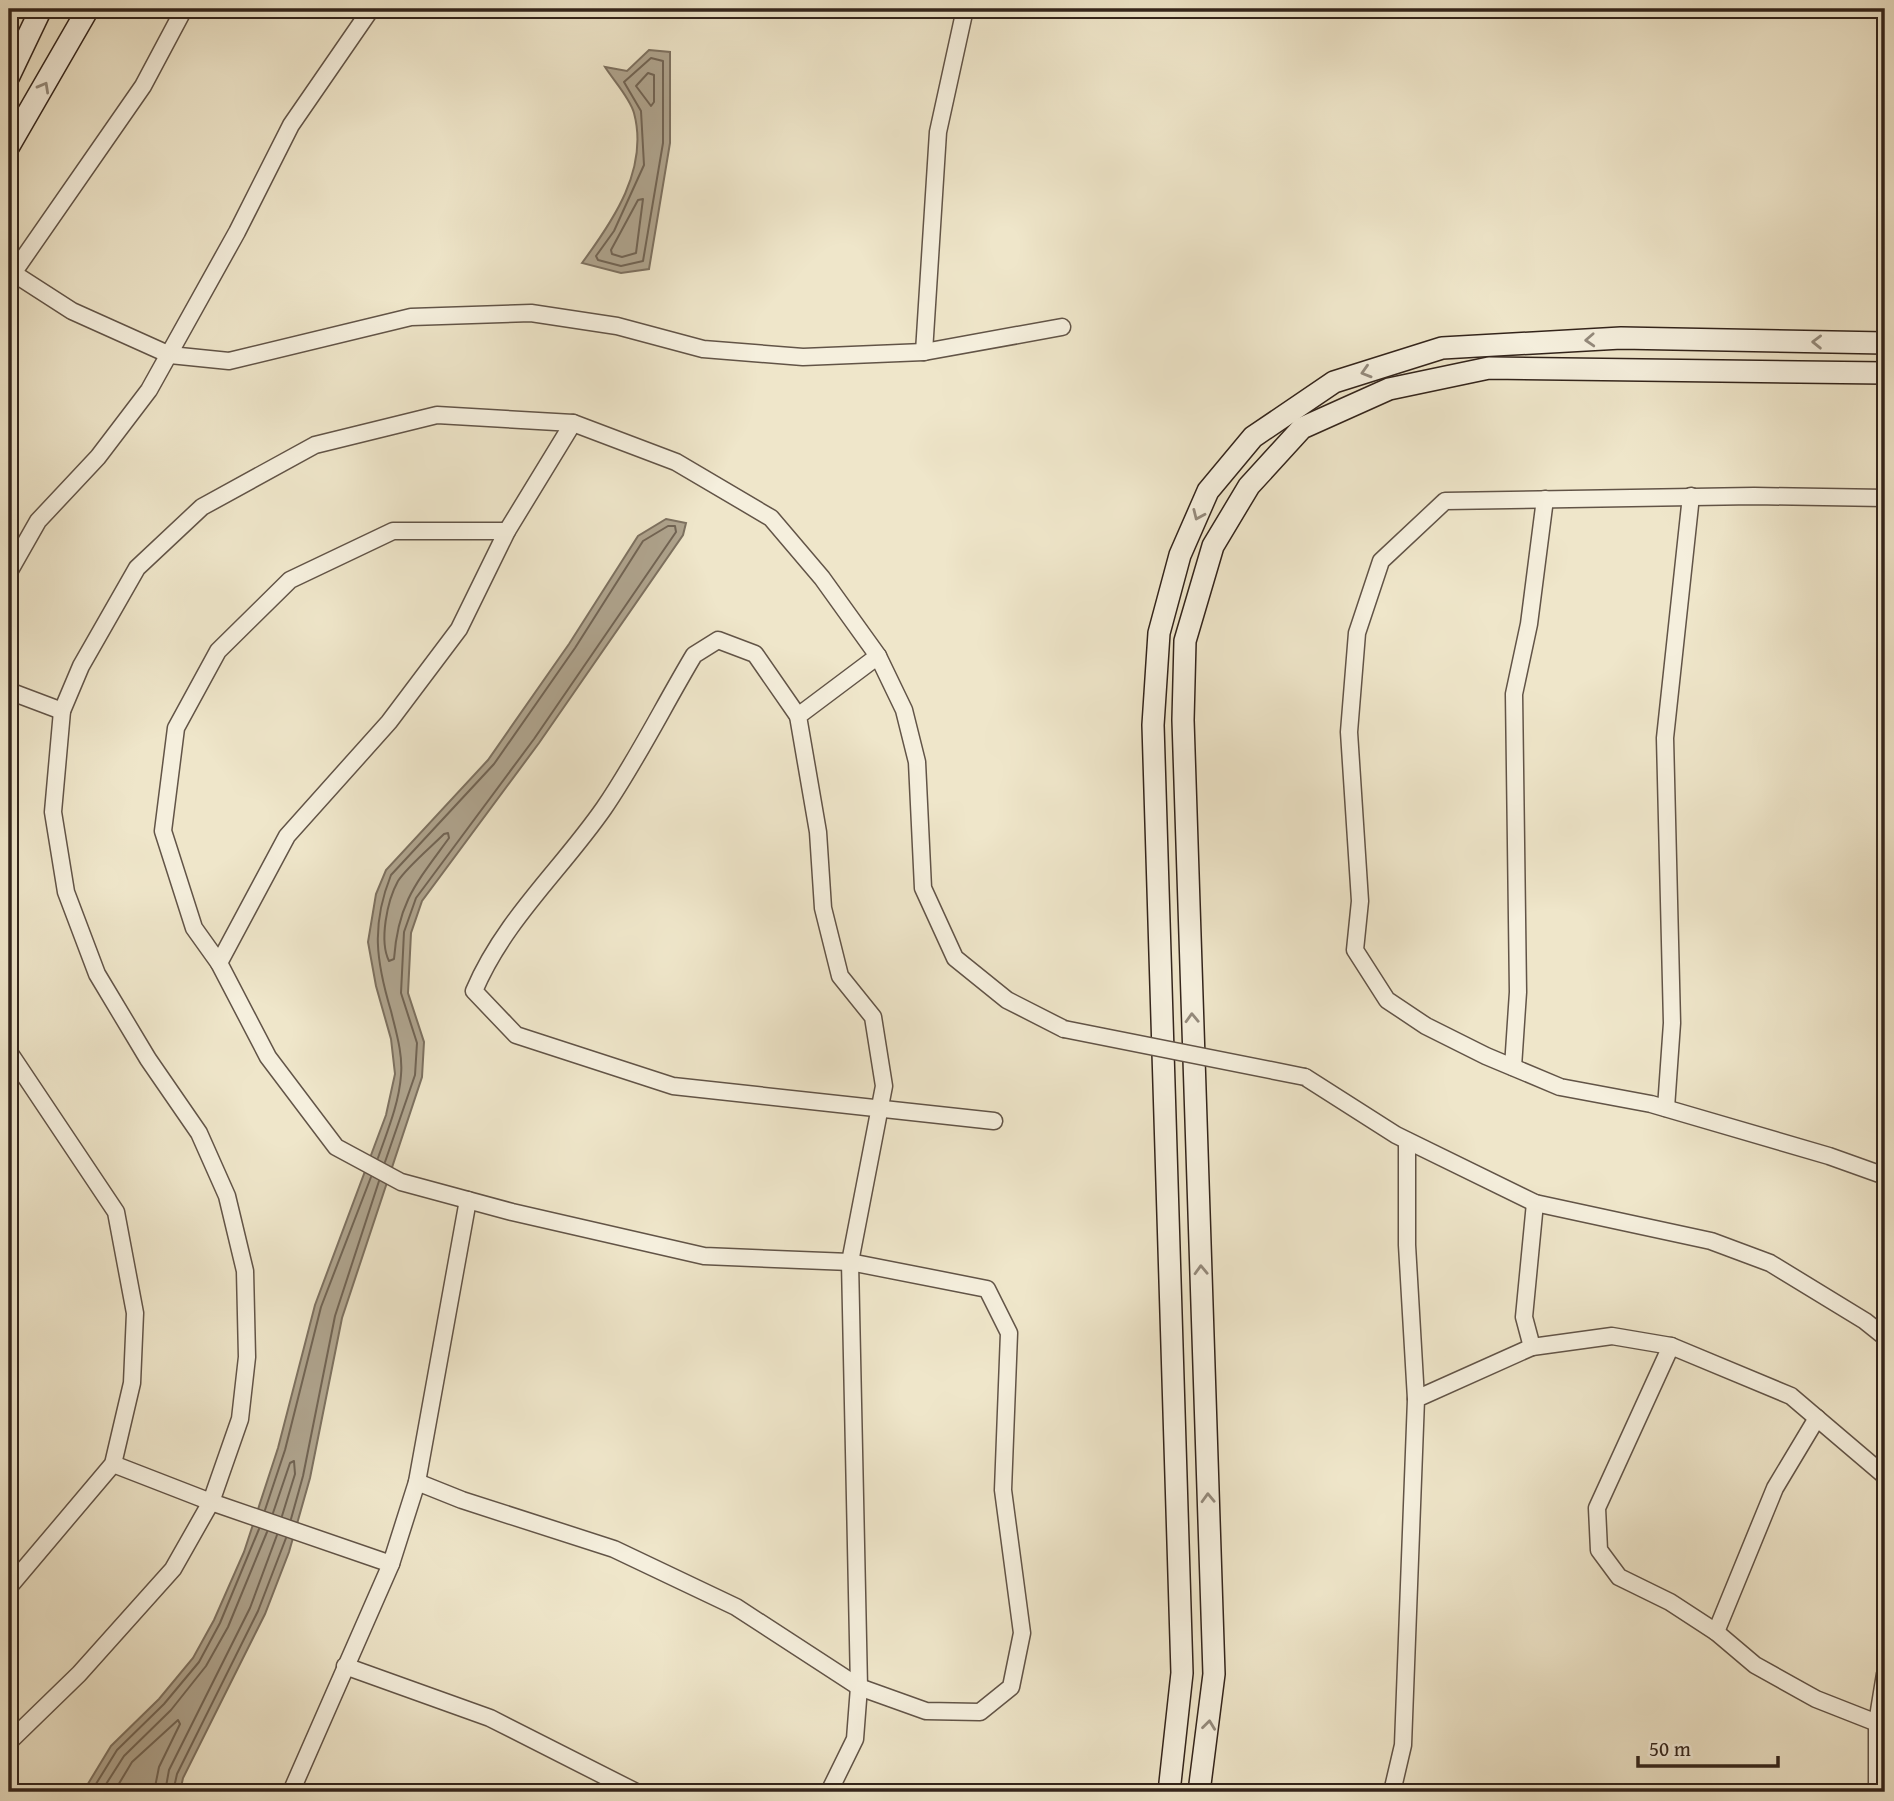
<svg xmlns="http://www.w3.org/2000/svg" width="1894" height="1801" font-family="'Gentium Book Plus',serif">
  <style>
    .water { fill: #afa48e; stroke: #7d7160; stroke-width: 2 }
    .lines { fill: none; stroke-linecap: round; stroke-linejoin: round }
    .shore { stroke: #716454; stroke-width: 2 }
    .street-casing { stroke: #625447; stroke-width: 19 }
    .secondary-casing { stroke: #33241b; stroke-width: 24 }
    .street { stroke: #f5efdd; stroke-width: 16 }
    .secondary { stroke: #f5efdd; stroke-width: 21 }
    .street-bridge-casing { stroke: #625447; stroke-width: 19; stroke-linecap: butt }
    .street-bridge { stroke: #f5efdd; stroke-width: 16 }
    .oneway { stroke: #948a7c }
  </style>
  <rect width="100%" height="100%" fill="#efe6ca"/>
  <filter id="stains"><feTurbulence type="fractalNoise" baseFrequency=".00286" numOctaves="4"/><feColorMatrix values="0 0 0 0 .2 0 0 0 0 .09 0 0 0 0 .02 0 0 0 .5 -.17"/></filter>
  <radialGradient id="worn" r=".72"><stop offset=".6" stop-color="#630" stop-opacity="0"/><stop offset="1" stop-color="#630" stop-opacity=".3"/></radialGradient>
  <g class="water">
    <path d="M 649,50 L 670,52 L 670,143 L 649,269 L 621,273 L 582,263 C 613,221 649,169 634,113 C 630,98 614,81 605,67 L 627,71 Z"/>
    <path d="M 666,519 L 686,523 L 683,535 L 539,743 L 422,901 L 411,933 L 408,993 L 424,1042 L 422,1077 L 342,1318 L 310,1478 L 289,1552 L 265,1614 L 183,1778 L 180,1792 L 83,1792 L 111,1746 L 159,1699 L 193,1658 L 214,1620 L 244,1552 L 278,1448 L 315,1305 L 386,1115 L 395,1074 L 391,1039 L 376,986 L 368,942 L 376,894 L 386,870 L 488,760 L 569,644 L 638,536 Z"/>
  </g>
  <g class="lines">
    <g class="shore">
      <path d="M 651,58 L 663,61 L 663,143 L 643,261 L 621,266 L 598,260 L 596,256 L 614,231 L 644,165 L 641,111 L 624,82 Z"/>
      <path d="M 648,73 L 654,75 L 654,102 L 651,106 L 636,86 Z"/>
      <path d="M 643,199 L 636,253 L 622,257 L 612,254 L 611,250 L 638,200 Z"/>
      <path d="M 448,833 L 449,838 C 417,882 398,902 394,959 L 389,961 C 379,941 387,901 398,881 C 407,867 431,847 444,834 Z"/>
      <path d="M 378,1158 C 387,1132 399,1104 401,1075 C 403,1054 396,1032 391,1011 C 376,961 371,925 391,875 L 494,764 L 575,648 L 643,541 L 668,526 L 675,526 L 676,532 L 534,739 L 416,898 L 404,932 L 401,993 L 417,1043 L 415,1075 L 385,1162"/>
      <path d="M 265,1510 L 285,1450 L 321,1307 L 371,1177"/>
      <path d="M 273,1513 L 290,1463 L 294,1461 L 295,1474 L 282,1516"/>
      <path d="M 291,1519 L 303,1476 L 335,1316 L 379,1181"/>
      <path d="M 91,1792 L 117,1750 L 164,1704 L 199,1662 L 220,1623 L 259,1529"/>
      <path d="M 101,1792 L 124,1756 L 171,1710 L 206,1666 L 228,1627 L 267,1532"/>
      <path d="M 114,1792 L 132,1762 L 178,1720 L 180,1724 L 159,1767 L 154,1792"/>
      <path d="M 165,1792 L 169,1770 L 250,1608 L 277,1535"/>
      <path d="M 173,1792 L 177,1774 L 258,1611 L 286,1538"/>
    </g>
    <g class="street-casing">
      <g id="street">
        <path d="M 13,273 L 72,311 L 170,355 L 229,361 L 411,317 L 531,313 L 617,326 L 703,349 L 803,357 L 924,352 L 1062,327"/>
        <path d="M 9,279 L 143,86 L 184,9"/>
        <path d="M 924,352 L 938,132 L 965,9"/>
        <path d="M 1885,498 L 1754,496 L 1445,501 L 1381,561 L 1357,633 L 1349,732 L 1360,901 L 1355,950 L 1387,1000 L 1426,1026 L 1486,1056 L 1560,1087 L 1651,1104 L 1829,1156 L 1885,1176"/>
        <path d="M 9,572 L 38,521 L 98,457 L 149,390 L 237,232 L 291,125 L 371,9"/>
        <path d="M 9,691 L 62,711"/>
        <path d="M 798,716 L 755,654 L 718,640 L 694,655 C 664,705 637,760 604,808 C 561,870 504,920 474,991 L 516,1035 L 673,1086 L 994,1121"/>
        <path d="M 219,963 L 194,928 L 163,831 L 176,728 L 218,651 L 290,580 L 393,531 L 507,531"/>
        <path d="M 9,1052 L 116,1212 L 135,1313 L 132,1383 L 113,1464 L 9,1587"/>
        <path d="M 1513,1067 L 1518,992 L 1514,694 L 1529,624 L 1545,499"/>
        <path d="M 1305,1077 L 1396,1135 L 1535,1203 L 1711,1241 L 1770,1263 L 1865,1321 L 1885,1337"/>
        <path d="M 1666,1108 L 1672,1023 L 1665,738 L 1691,496"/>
        <path d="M 1407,1141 L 1407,1245 L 1416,1399"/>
        <path d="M 1535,1203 L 1524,1317 L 1532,1347 L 1612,1336 L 1671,1346 L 1791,1396 L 1885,1476"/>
        <path d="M 1671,1346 L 1597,1508 L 1599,1550 L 1619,1577 L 1670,1602 L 1716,1632 L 1755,1665 L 1816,1699 L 1877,1723"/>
        <path d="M 113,1464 L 211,1502 L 391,1564 L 417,1482 L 462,1500 L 614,1549 L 736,1607 L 859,1687 L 926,1711 L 980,1712 L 1011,1687 L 1022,1633 L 1003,1490 L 1009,1333 L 987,1289 L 850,1262 L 704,1256 L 512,1212 L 401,1182 L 336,1147 L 268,1057 L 219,963 L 287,836 L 389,722 L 459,629 L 507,531 L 573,423"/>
        <path d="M 417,1482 L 468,1200"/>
        <path d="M 1716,1632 L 1775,1488 L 1817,1418"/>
        <path d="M 345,1666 L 490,1718 L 636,1792"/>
        <path d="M 9,1742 L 79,1674 L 173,1569 L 211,1502 L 240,1419 L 247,1357 L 245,1271 L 227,1196 L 199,1133 L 148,1059 L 97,974 L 66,892 L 53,812 L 62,711 L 81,666 L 137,568 L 202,507 L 315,445 L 437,415 L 573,423 L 676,462 L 771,518 L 822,578 L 878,656 L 904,710 L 917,762 L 923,888 L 955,958 L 1007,1000 L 1064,1029"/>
        <path d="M 291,1792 L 391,1564"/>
        <path d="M 829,1792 L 855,1739 L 859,1687 L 850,1262 L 884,1086 L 873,1017 L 840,976 L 823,908 L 818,832 L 798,716 L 878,656"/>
        <path d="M 1392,1792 L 1403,1745 L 1416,1399 L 1532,1347"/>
        <path d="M 1877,1792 L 1877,1723 L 1885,1674"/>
      </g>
    </g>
    <g class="secondary-casing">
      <g id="secondary">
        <path d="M 9,76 L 41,9"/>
        <path d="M 9,146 L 88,9"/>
        <path d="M 1169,1792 L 1182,1673 L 1153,725 L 1159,633 L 1180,555 L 1208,491 L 1253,437 L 1334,382 L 1442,348 L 1621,338 L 1885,343"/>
        <path d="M 1199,1792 L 1214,1674 L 1183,720 L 1185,641 L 1213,546 L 1249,486 L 1302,428 L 1389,389 L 1489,368 L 1885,373"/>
      </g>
    </g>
    <use href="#street" class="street"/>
    <use href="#secondary" class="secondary"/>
    <g class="street-bridge-casing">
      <path id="street-bridge" d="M 1064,1029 L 1305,1077"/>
    </g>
    <use href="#street-bridge" class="street-bridge"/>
  </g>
  <defs><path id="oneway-chevron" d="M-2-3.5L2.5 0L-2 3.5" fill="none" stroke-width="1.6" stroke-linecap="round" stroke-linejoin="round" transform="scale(1.75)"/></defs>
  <g class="oneway">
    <use href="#oneway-chevron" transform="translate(44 87) rotate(-61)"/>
    <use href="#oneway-chevron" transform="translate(1590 340) rotate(177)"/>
    <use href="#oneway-chevron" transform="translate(1817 342) rotate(-179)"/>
    <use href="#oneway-chevron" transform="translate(1366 372) rotate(163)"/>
    <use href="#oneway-chevron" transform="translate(1198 515) rotate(114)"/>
    <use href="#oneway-chevron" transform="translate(1192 1018) rotate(-92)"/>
    <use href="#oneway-chevron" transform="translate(1201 1270) rotate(-92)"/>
    <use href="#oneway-chevron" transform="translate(1208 1498) rotate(-92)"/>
    <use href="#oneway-chevron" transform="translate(1209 1725) rotate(-83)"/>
  </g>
  <rect width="1894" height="1801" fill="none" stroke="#efe6ca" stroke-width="35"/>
  <rect x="10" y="10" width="1873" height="1780" fill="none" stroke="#33241b" stroke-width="3.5"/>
  <rect x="18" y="18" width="1859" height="1766" fill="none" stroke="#33241b" stroke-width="2"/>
  <path d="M1638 1756v10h140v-10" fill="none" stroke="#33241b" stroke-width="3.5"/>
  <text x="1649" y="1756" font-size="21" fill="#33241b" stroke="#f5efdd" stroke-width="5" paint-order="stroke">50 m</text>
  <rect width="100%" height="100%" filter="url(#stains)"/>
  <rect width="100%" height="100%" fill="url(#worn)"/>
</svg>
